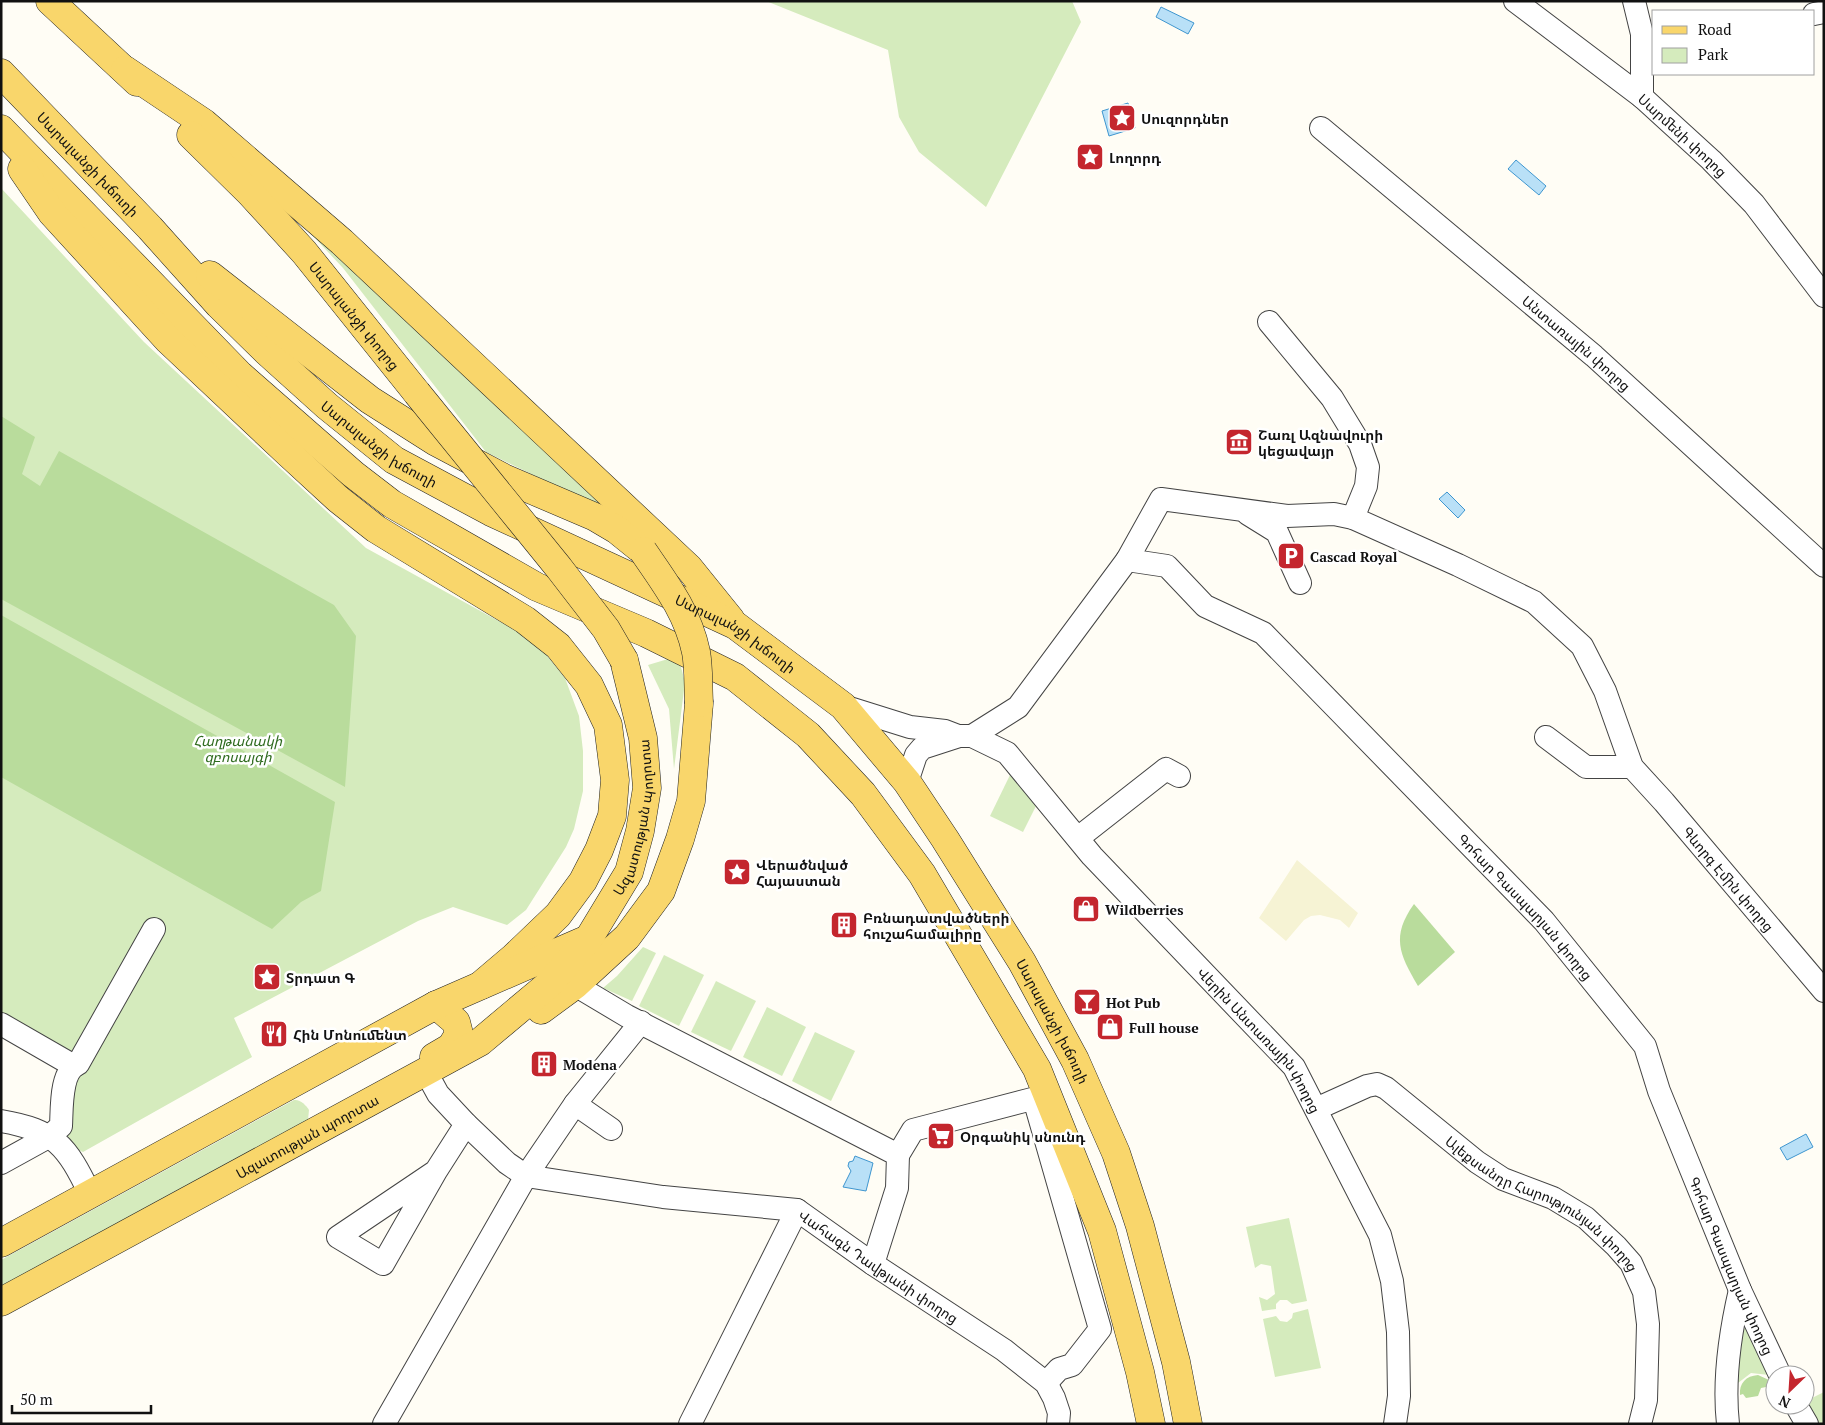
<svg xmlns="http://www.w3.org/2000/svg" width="1825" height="1425" font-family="'PT Serif','Noto Sans Armenian',serif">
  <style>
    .farmland { fill: #f6f3d4 }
    .green { fill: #d5ebbd }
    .forest { fill: #b9dc9c }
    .water { fill: #b9e0f7; stroke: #3f96cf }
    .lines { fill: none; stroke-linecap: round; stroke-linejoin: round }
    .minor-casing { stroke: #444; stroke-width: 24 }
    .major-casing { stroke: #222; stroke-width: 29 }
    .minor { stroke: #fff; stroke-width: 22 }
    .major { stroke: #f9d66b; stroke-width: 28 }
    .major-bridge-casing { stroke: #222; stroke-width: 29; stroke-linecap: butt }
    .major-bridge { stroke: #f9d66b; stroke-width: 28 }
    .labels { text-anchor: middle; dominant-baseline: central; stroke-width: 5; stroke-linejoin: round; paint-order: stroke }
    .poi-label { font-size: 14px; font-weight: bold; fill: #111; stroke: #fff; text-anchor: start }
    .street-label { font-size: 14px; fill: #111; stroke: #fff }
    .park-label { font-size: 14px; font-style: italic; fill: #2f6b1f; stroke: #fff }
  </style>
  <rect width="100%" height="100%" fill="#fffdf5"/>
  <path class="farmland" d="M 1297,860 L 1358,913 L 1349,928 L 1340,920 L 1320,915 L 1311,916 L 1304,920 L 1286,941 L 1259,918 Z"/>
  <g class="green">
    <path d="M 766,1 L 1072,1 L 1081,22 L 986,207 L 919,152 L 899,117 L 888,50 Z"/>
    <path d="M 1,188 L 144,342 L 366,548 L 517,631 L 545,653 L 565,678 L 579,716 L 583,751 L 583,791 L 574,829 L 566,847 L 526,910 L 507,925 L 453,907 L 418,921 L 234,1018 L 252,1057 L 83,1152 L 69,1146 L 57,1065 L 1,1028 Z"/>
    <path d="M 283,204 L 618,510 L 599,507 L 486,452 L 343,268 Z"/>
    <path d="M 678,656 L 685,682 L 674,769 L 669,709 L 648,665 Z"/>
    <path d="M 1010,775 L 1036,806 L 1023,832 L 990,816 Z"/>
    <path d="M 643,947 L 656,953 L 632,1001 L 603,988 L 617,976 Z"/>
    <path d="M 664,955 L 704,975 L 679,1026 L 639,1006 Z"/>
    <path d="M 716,981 L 756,1001 L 731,1051 L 691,1032 Z"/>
    <path d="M 767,1007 L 806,1027 L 782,1076 L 743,1057 Z"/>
    <path d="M 815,1032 L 855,1051 L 831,1101 L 792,1081 Z"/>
    <path d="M 294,1100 C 300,1099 306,1105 309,1110 L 308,1120 L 1,1287 L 1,1260 Z"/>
    <path d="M 1289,1218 L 1307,1301 L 1292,1304 L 1287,1300 L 1280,1300 L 1276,1304 L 1276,1309 L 1262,1311 L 1259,1297 L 1267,1300 L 1275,1294 L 1271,1266 L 1261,1264 L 1255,1268 L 1246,1227 Z"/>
    <path d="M 1308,1309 L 1321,1368 L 1275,1377 L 1263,1319 L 1276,1316 L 1280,1321 L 1287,1322 L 1292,1318 L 1293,1313 Z"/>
    <path d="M 1746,1328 L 1769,1375 L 1751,1373 L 1738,1383 L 1740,1331 Z"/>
    <path d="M 1824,1392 L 1824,1424 L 1818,1424 L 1806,1401 Z"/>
  </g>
  <g class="forest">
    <path d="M 1,416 L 35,437 L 22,474 L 40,486 L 59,451 L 334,605 L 356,636 L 345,787 L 1,599 Z"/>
    <path d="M 1,615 L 335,802 L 321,891 L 301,902 L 272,929 L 1,777 Z"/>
    <path d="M 1414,904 L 1455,952 L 1418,986 C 1399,954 1391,936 1414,904 Z"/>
    <path d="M 1758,1375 L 1769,1380 L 1775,1393 L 1766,1387 L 1761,1388 L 1758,1396 L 1746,1398 L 1743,1394 L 1740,1395 C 1739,1383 1746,1376 1758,1375 Z"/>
  </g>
  <g class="water">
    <path d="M 1161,7 L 1194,23 L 1188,34 L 1156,17 Z"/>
    <path d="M 1128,103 L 1135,128 L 1109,136 L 1102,111 Z"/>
    <path d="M 1516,160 L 1546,186 L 1539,195 L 1508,169 Z"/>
    <path d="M 1447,492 L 1465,510 L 1458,518 L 1439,499 Z"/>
    <path d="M 1806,1134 L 1813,1147 L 1787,1160 L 1780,1148 Z"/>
    <path d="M 855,1156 L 873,1163 L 866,1191 L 843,1187 L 851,1171 L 848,1166 L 849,1162 L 853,1161 Z"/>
  </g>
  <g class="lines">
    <g class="minor-casing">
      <g id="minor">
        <path id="s1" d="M 1515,1 L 1642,97 L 1711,160 L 1754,204 L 1824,296"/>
        <path d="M 1634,1 L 1642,34 L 1642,97"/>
        <path d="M 1814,14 L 1824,12"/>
        <path id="s2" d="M 1321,128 L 1594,356 L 1824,566"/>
        <path d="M 1269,322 L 1332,398 L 1360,444 L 1368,467 L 1366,486 L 1353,518"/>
        <path d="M 1248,514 L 1277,532 L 1300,583"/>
        <path id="s3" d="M 1127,560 L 1167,566 L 1205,606 L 1263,633 L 1544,921 L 1645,1046 L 1659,1091 L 1740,1290 L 1780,1375"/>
        <path d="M 843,706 L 910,727 L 945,731 L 958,736"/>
        <path id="s4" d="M 972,736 L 1007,753 L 1092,856 L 1294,1067 L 1380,1235 L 1392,1281 L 1398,1332 L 1399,1396 L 1395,1424"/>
        <path d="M 1546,737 L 1586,767 L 1632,767"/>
        <path id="s5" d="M 907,782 L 916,755 L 922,748 L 959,736 L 972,736 L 1018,707 L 1127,560 L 1161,499 L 1287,516 L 1334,514 L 1353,518 L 1458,565 L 1534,602 L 1582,646 L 1605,691 L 1632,767 L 1664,802 L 1824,991"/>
        <path d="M 1078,838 L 1166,769 L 1179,776"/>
        <path d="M 575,985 L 627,1016 L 898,1155 L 897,1188 L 873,1264"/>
        <path d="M 1,1024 L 74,1066"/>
        <path id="s6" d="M 426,1072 L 438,1094 L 466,1124 L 507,1163 L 526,1176 L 663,1197 L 797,1210 L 873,1264 L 1004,1350 L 1046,1383 L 1054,1398 L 1059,1413 L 1058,1424"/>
        <path d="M 575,1104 L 611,1129"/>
        <path id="s7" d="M 1316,1109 L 1367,1086 L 1377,1084 L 1386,1088 L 1477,1162 L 1503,1179 L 1553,1198 L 1586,1218 L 1616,1246 L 1631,1263 L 1644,1292 L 1648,1324 L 1646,1400 L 1640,1424"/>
        <path d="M 1,1121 C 55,1130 67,1146 90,1194"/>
        <path d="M 898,1155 L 913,1130 L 1032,1099 L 1034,1099 L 1100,1329 L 1072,1365 L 1059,1369 L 1046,1383"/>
        <path d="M 1,1163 L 50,1136 L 61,1126 C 62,1109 60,1071 78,1064 L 154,929"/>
        <path d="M 436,1171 L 338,1237 L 383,1264 L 436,1171 L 466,1124"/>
        <path d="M 1796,1405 L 1807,1424"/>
        <path d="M 384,1424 L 526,1176 L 575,1104 L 641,1022"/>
        <path d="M 690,1424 L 797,1210"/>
        <path d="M 1728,1424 C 1723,1379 1730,1333 1740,1290"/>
      </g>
    </g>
    <g class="major-casing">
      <g id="major">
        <path d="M 50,1 L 137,82"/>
        <path d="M 125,70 L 204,123 L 342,242 L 689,568 L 731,620"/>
        <path id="s8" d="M 1,73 L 150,228 L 219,305 L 266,351 L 327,406 L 394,460 L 491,512 L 735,625 L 843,706 L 907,782 L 945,839 L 1022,962 L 1075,1060 L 1116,1153 L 1140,1226 L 1176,1362 L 1188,1424"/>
        <path d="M 1,129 L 240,375 L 353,474 L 392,504 L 537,587 L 646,633 L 735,677 L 808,735 L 863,794 L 922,874 L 1037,1069 L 1102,1231 L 1140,1372 L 1151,1424"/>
        <path id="s9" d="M 191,135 L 250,193 L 304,252 L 417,393"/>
        <path d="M 22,169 L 52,213 L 168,340 L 288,453 L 338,499 L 376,529 L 525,620 L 558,646 L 589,685 L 608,725 L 615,780 L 612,816 L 599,850 L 583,881 L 558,915 L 514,957 L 481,985"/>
        <path d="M 210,275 L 370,400 L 436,442 L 504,478 L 595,517 L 617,530 L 643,551"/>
        <path d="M 541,1010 L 575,985 L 627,937 L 661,891 L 680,839 L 691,801 L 699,703"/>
        <path d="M 434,1057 L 451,1047 L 459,1034 L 456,1022 L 436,1005"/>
        <path d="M 1,1243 L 436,1005 L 583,941"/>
        <path id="s10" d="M 1,1302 L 480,1042 L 548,985 L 589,938 L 629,872 L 640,831 L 647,788 L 643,738 L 624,660"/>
      </g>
    </g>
    <use href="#minor" class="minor"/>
    <use href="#major" class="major"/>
    <g class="major-bridge-casing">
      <g id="major-bridge">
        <path d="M 417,393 L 559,568 L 606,629 L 624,660"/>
        <path d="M 643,551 C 665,583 688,613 696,652 C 699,668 698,686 699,703"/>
      </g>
    </g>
    <use href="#major-bridge" class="major-bridge"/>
  </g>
  <defs>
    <g id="sight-square" transform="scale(1.4375)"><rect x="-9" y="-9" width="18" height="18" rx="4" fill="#c4262e" stroke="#fff"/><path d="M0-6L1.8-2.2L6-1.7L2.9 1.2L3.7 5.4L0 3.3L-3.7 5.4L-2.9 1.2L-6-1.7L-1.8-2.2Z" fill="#fff"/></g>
    <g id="museum-square" transform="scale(1.4375)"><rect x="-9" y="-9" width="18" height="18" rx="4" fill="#c4262e" stroke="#fff"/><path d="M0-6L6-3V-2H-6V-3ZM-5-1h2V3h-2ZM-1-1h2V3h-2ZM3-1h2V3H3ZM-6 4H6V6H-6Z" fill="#fff"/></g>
    <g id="parking-square" transform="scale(1.4375)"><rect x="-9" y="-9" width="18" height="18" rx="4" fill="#c4262e" stroke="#fff"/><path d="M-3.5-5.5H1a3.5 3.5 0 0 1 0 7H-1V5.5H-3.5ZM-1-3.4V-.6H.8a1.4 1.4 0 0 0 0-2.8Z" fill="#fff"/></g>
    <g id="shop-square" transform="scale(1.4375)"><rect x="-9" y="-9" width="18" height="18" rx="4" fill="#c4262e" stroke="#fff"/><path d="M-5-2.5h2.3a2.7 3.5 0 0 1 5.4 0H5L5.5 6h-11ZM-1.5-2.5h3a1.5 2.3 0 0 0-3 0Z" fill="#fff"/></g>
    <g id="building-square" transform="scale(1.4375)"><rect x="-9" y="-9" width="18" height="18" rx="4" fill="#c4262e" stroke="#fff"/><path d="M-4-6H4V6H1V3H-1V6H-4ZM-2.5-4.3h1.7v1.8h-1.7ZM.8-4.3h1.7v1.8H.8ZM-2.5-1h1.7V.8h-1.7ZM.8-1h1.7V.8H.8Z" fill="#fff"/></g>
    <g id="bar-square" transform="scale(1.4375)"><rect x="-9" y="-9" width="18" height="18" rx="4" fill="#c4262e" stroke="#fff"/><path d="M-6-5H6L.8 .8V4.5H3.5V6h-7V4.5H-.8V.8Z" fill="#fff"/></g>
    <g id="restaurant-square" transform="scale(1.4375)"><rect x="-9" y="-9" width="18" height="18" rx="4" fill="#c4262e" stroke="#fff"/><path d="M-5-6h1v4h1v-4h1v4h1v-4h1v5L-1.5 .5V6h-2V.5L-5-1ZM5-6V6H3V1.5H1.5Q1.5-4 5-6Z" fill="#fff"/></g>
    <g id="supermarket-square" transform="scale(1.4375)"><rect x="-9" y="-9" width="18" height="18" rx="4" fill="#c4262e" stroke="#fff"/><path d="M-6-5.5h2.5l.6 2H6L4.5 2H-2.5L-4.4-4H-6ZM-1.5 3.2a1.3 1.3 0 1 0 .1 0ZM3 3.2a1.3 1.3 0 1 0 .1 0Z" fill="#fff"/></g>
  </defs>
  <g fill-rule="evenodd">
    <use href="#sight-square" x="1122" y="118"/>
    <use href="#sight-square" x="1090" y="157"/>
    <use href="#museum-square" x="1239" y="442"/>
    <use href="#parking-square" x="1291" y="556"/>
    <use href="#sight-square" x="737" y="872"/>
    <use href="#shop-square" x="1086" y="909"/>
    <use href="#building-square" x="844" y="925"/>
    <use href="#sight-square" x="267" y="977"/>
    <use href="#bar-square" x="1087" y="1002"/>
    <use href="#shop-square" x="1110" y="1027"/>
    <use href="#restaurant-square" x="274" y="1034"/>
    <use href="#building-square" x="544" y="1064"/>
    <use href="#supermarket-square" x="941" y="1136"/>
  </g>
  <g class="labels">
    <g class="poi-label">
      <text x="1141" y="118">Սուզորդներ</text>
      <text x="1109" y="157">Լողորդ</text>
      <text x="1258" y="434">Շառլ Ազնավուրի<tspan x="1258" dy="16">կեցավայր</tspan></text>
      <text x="1310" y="556">Cascad Royal</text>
      <text x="756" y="864">Վերածնված<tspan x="756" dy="16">Հայաստան</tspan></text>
      <text x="1105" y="909">Wildberries</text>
      <text x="863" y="917">Բռնադատվածների<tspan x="863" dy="16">հուշահամալիրը</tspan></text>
      <text x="286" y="977">Տրդատ Գ</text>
      <text x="1106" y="1002">Hot Pub</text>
      <text x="1129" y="1027">Full house</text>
      <text x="293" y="1034">Հին Մոնումենտ</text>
      <text x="563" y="1064">Modena</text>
      <text x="960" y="1136">Օրգանիկ սնունդ</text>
    </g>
    <g class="street-label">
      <text stroke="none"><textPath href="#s1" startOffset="215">Սարմենի փողոց</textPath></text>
      <text stroke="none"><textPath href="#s8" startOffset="126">Սարալանջի խճուղի</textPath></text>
      <text stroke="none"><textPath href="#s9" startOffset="244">Սարալանջի փողոց</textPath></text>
      <text stroke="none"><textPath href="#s2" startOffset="334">Անտառային փողոց</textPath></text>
      <text stroke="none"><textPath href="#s8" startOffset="531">Սարալանջի խճուղի</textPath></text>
      <text stroke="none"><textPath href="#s8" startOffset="936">Սարալանջի խճուղի</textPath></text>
      <text stroke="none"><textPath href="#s10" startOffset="828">Ազատության պողոտա</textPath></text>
      <text stroke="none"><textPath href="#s5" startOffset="1134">Գևորգ Էմին փողոց</textPath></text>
      <text stroke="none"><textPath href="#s3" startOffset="539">Գոհար Գասպարյան փողոց</textPath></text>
      <text stroke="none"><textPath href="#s8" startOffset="1446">Սարալանջի խճուղի</textPath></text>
      <text stroke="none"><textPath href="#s4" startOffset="422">Վերին Անտառային փողոց</textPath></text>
      <text stroke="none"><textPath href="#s10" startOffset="348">Ազատության պողոտա</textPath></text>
      <text stroke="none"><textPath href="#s7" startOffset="272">Ալեքսանդր Հարությունյան փողոց</textPath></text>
      <text stroke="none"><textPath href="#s3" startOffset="959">Գոհար Գասպարյան փողոց</textPath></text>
      <text stroke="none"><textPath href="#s6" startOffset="518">Վահագն Դավթյանի փողոց</textPath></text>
    </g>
    <g class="park-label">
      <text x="238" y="740">Հաղթանակի<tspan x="238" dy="16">զբոսայգի</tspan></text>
    </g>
  </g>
  <rect width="1825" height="1425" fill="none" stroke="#111111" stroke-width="5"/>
  <rect x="1652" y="10" width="162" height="65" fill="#ffffff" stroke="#a0a0a0"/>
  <rect x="1662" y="26" width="25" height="8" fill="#f9d66b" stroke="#a0a0a0"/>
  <text x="1698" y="35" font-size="15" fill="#111111">Road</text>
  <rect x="1662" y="48" width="25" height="15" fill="#d5ebbd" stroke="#a0a0a0"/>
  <text x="1698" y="60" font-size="15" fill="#111111">Park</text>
  <g transform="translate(1790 1390) rotate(205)"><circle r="24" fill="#ffffff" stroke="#a0a0a0"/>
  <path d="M0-4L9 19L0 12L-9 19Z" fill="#c4262e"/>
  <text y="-8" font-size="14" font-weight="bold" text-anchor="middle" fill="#111111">N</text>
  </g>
  <path d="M12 1405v8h139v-8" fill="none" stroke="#111111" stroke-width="2.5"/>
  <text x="20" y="1405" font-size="15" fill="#111111" stroke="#ffffff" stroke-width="4" paint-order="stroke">50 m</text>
</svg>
